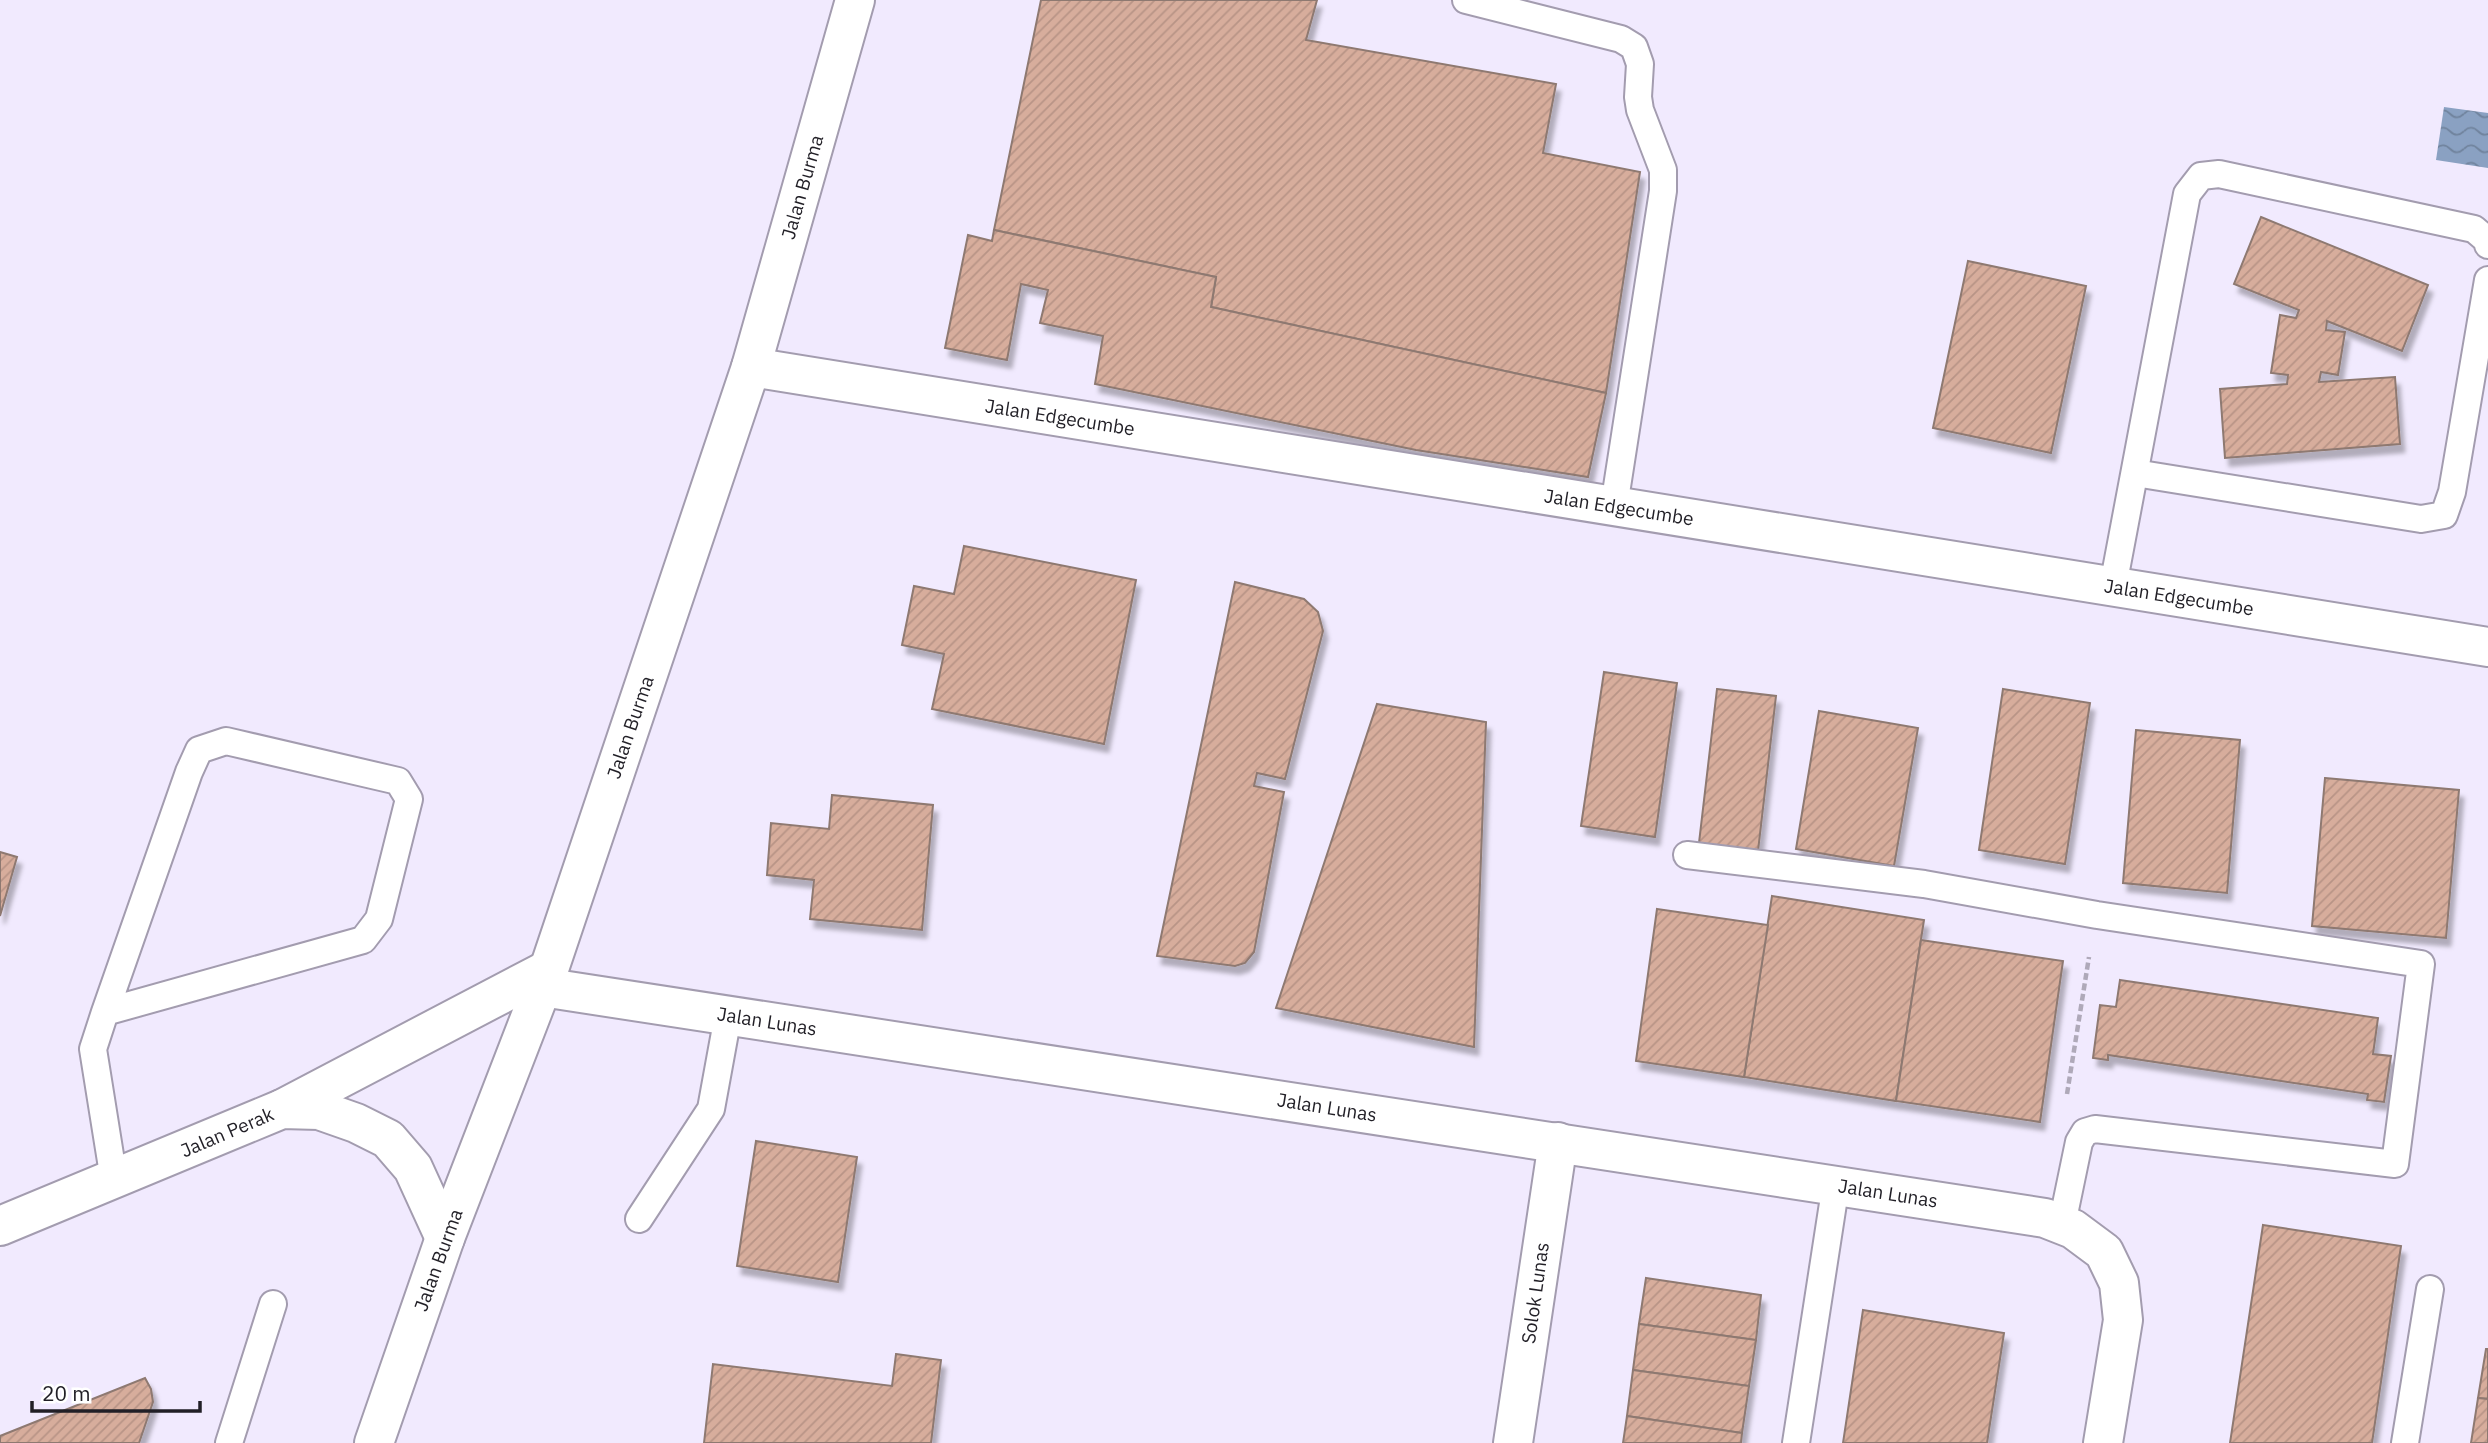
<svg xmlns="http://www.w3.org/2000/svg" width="2488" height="1443" font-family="'IBM Plex Sans',sans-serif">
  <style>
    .water { fill: url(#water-waves) }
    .building { fill: url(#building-hatch); stroke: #8e7971; stroke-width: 2; filter: url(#shadow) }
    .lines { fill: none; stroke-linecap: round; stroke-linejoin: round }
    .service-casing { stroke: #a39caf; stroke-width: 30 }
    .minor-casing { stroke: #a39caf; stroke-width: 42 }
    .secondary-casing { stroke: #a39caf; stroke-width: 42 }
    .path { stroke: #afa9b9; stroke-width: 4.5; stroke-dasharray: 7 3.5; stroke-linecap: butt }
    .service { stroke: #fff; stroke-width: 26 }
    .minor { stroke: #fff; stroke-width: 38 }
    .secondary { stroke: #fff; stroke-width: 38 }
    .labels { text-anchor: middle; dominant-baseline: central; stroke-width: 7; stroke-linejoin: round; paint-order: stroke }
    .street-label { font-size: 19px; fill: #211f26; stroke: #fff }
  </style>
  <defs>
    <pattern id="water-waves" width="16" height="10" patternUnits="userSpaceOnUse" patternTransform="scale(1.75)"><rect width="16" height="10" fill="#8aa1c2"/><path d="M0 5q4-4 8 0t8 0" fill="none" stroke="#70839d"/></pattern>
    <pattern id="building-hatch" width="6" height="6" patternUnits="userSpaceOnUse" patternTransform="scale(1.75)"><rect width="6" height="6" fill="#d7ad9c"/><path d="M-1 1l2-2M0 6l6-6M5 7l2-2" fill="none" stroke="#b89486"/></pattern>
    <filter id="shadow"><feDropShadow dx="4.5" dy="8" stdDeviation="2" flood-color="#0004"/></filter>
  </defs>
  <rect width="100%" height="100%" fill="#f1eafe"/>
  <path class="water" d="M 2444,107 L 2488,113 L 2488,168 L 2436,160 Z"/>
  <g class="building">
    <path d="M 1041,0 L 1317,0 L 1306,40 L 1556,84 L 1543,153 L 1640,172 L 1606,393 L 1211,307 L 1216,277 L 994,230 Z"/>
    <path d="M 2261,217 L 2428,285 L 2402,351 L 2327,321 L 2326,330 L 2345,332 L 2338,375 L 2321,372 L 2319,382 L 2395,377 L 2400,444 L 2225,458 L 2220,389 L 2287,384 L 2288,375 L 2271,373 L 2280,315 L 2296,318 L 2299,310 L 2234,284 Z"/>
    <path d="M 994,230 L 1216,277 L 1211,307 L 1606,393 L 1588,477 L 1416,450 L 1095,384 L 1103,336 L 1040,323 L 1048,290 L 1021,284 L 1007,360 L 945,348 L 968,235 L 992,241 Z"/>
    <path d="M 1968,261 L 2086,286 L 2051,453 L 1933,428 Z"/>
    <path d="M 964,546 L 1136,580 L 1104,744 L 932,709 L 944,654 L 902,645 L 914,586 L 954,594 Z"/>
    <path d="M 1235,582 L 1304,599 L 1318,612 L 1323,631 L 1285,779 L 1257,773 L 1254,786 L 1284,792 L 1254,952 L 1245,963 L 1235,966 L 1157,956 Z"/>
    <path d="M 1604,672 L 1677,683 L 1655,837 L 1581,826 Z"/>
    <path d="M 1717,689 L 1776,696 L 1758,851 L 1699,843 Z"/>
    <path d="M 2003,689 L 2090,703 L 2065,864 L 1979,850 Z"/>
    <path d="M 1377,704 L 1486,722 L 1474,1047 L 1276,1008 Z"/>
    <path d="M 1819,711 L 1918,728 L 1894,866 L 1796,849 Z"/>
    <path d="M 2136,730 L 2240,740 L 2227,893 L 2123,883 Z"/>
    <path d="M 2325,778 L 2459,790 L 2446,938 L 2312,926 Z"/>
    <path d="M 832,795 L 933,805 L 922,930 L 810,919 L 814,880 L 767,875 L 771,823 L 829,829 Z"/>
    <path d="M 0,852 L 17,857 L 0,916 Z"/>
    <path d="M 1772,896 L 1924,920 L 1896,1101 L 1744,1077 Z"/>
    <path d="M 1657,909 L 1768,925 L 1744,1077 L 1636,1061 Z"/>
    <path d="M 1921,940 L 2063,961 L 2040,1122 L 1896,1101 Z"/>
    <path d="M 2120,980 L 2378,1018 L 2373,1054 L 2391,1056 L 2384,1102 L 2367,1100 L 2368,1094 L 2108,1055 L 2108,1060 L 2093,1058 L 2100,1005 L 2116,1007 Z"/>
    <path d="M 756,1141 L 857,1157 L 838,1282 L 737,1266 Z"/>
    <path d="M 2263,1225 L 2401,1246 L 2372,1443 L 2230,1443 Z"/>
    <path d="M 1646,1278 L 1761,1295 L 1756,1340 L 1639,1324 Z"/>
    <path d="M 1863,1310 L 2004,1333 L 1987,1443 L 1843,1443 Z"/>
    <path d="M 1639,1324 L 1756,1340 L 1749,1386 L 1633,1370 Z"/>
    <path d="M 2486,1349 L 2488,1349 L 2488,1399 L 2478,1398 Z"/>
    <path d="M 896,1354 L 941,1360 L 931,1443 L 704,1443 L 713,1364 L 892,1386 Z"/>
    <path d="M 1633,1370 L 1749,1386 L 1742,1433 L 1627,1416 Z"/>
    <path d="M 145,1378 L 151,1389 L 153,1402 L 139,1443 L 0,1443 L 0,1436 Z"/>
    <path d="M 2478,1398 L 2488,1399 L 2488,1443 L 2471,1443 Z"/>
    <path d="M 1627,1416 L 1742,1433 L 1741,1443 L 1623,1443 Z"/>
  </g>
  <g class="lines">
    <g class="service-casing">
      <g id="service">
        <path d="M 1466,0 L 1621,39 L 1634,47 L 1640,64 L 1638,97 L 1640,110 L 1663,170 L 1663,191 L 1614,506"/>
        <path d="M 2135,473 L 2421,519 L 2444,515 L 2452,492 L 2488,280"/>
        <path d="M 2113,586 L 2187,194 L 2201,176 L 2219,174 L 2474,229 L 2487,240 L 2488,245"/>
        <path d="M 1687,855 L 1924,884 L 2097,915 L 2421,964 L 2395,1164 L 2095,1129 L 2085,1132 L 2079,1142 L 2062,1224"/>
        <path d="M 105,1012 L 189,772 L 199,750 L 226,741 L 398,781 L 409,799 L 379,919 L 363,940 L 105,1012 L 93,1049 L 114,1180"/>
        <path d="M 639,1219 L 711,1109 L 728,1016"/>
        <path d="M 229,1443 L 273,1304"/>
        <path d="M 1796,1443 L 1836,1184"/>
        <path d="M 2405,1443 L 2430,1289"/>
      </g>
    </g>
    <g class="minor-casing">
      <g id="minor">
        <path d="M 751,367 L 2488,647"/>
        <path d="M 542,987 L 2045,1218 L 2073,1229 L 2104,1252 L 2119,1283 L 2123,1320 L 2103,1443"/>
        <path d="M 282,1109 L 549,969"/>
        <path d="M 1513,1443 L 1558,1142"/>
      </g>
    </g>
    <g class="secondary-casing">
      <g id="secondary">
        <path d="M 0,1226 L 282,1109 L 319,1110 L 356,1123 L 388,1139 L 413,1168 L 445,1238"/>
        <path d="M 374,1443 L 445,1238 L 549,969 L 751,367 L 855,0"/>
      </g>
    </g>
    <path class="path" d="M 2067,1094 L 2089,957"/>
    <use href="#service" class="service"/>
    <use href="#minor" class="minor"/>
    <use href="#secondary" class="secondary"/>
  </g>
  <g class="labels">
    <g class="street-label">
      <text transform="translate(802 187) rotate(-74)">Jalan Burma</text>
      <text transform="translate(1060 417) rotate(9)">Jalan Edgecumbe</text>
      <text transform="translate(1619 507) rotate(9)">Jalan Edgecumbe</text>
      <text transform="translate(2179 597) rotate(9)">Jalan Edgecumbe</text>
      <text transform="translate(630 727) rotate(-71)">Jalan Burma</text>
      <text transform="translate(767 1021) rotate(9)">Jalan Lunas</text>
      <text transform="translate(1327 1107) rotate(9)">Jalan Lunas</text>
      <text transform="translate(227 1132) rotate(-23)">Jalan Perak</text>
      <text transform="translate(1888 1193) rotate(9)">Jalan Lunas</text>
      <text transform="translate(438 1260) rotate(-70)">Jalan Burma</text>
      <text transform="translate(1535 1293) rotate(-82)">Solok Lunas</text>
    </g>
  </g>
  <path d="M32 1401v10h168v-10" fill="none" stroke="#211f26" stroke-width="3.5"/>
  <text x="42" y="1401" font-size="21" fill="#211f26" stroke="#ffffff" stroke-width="5" paint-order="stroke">20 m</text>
</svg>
